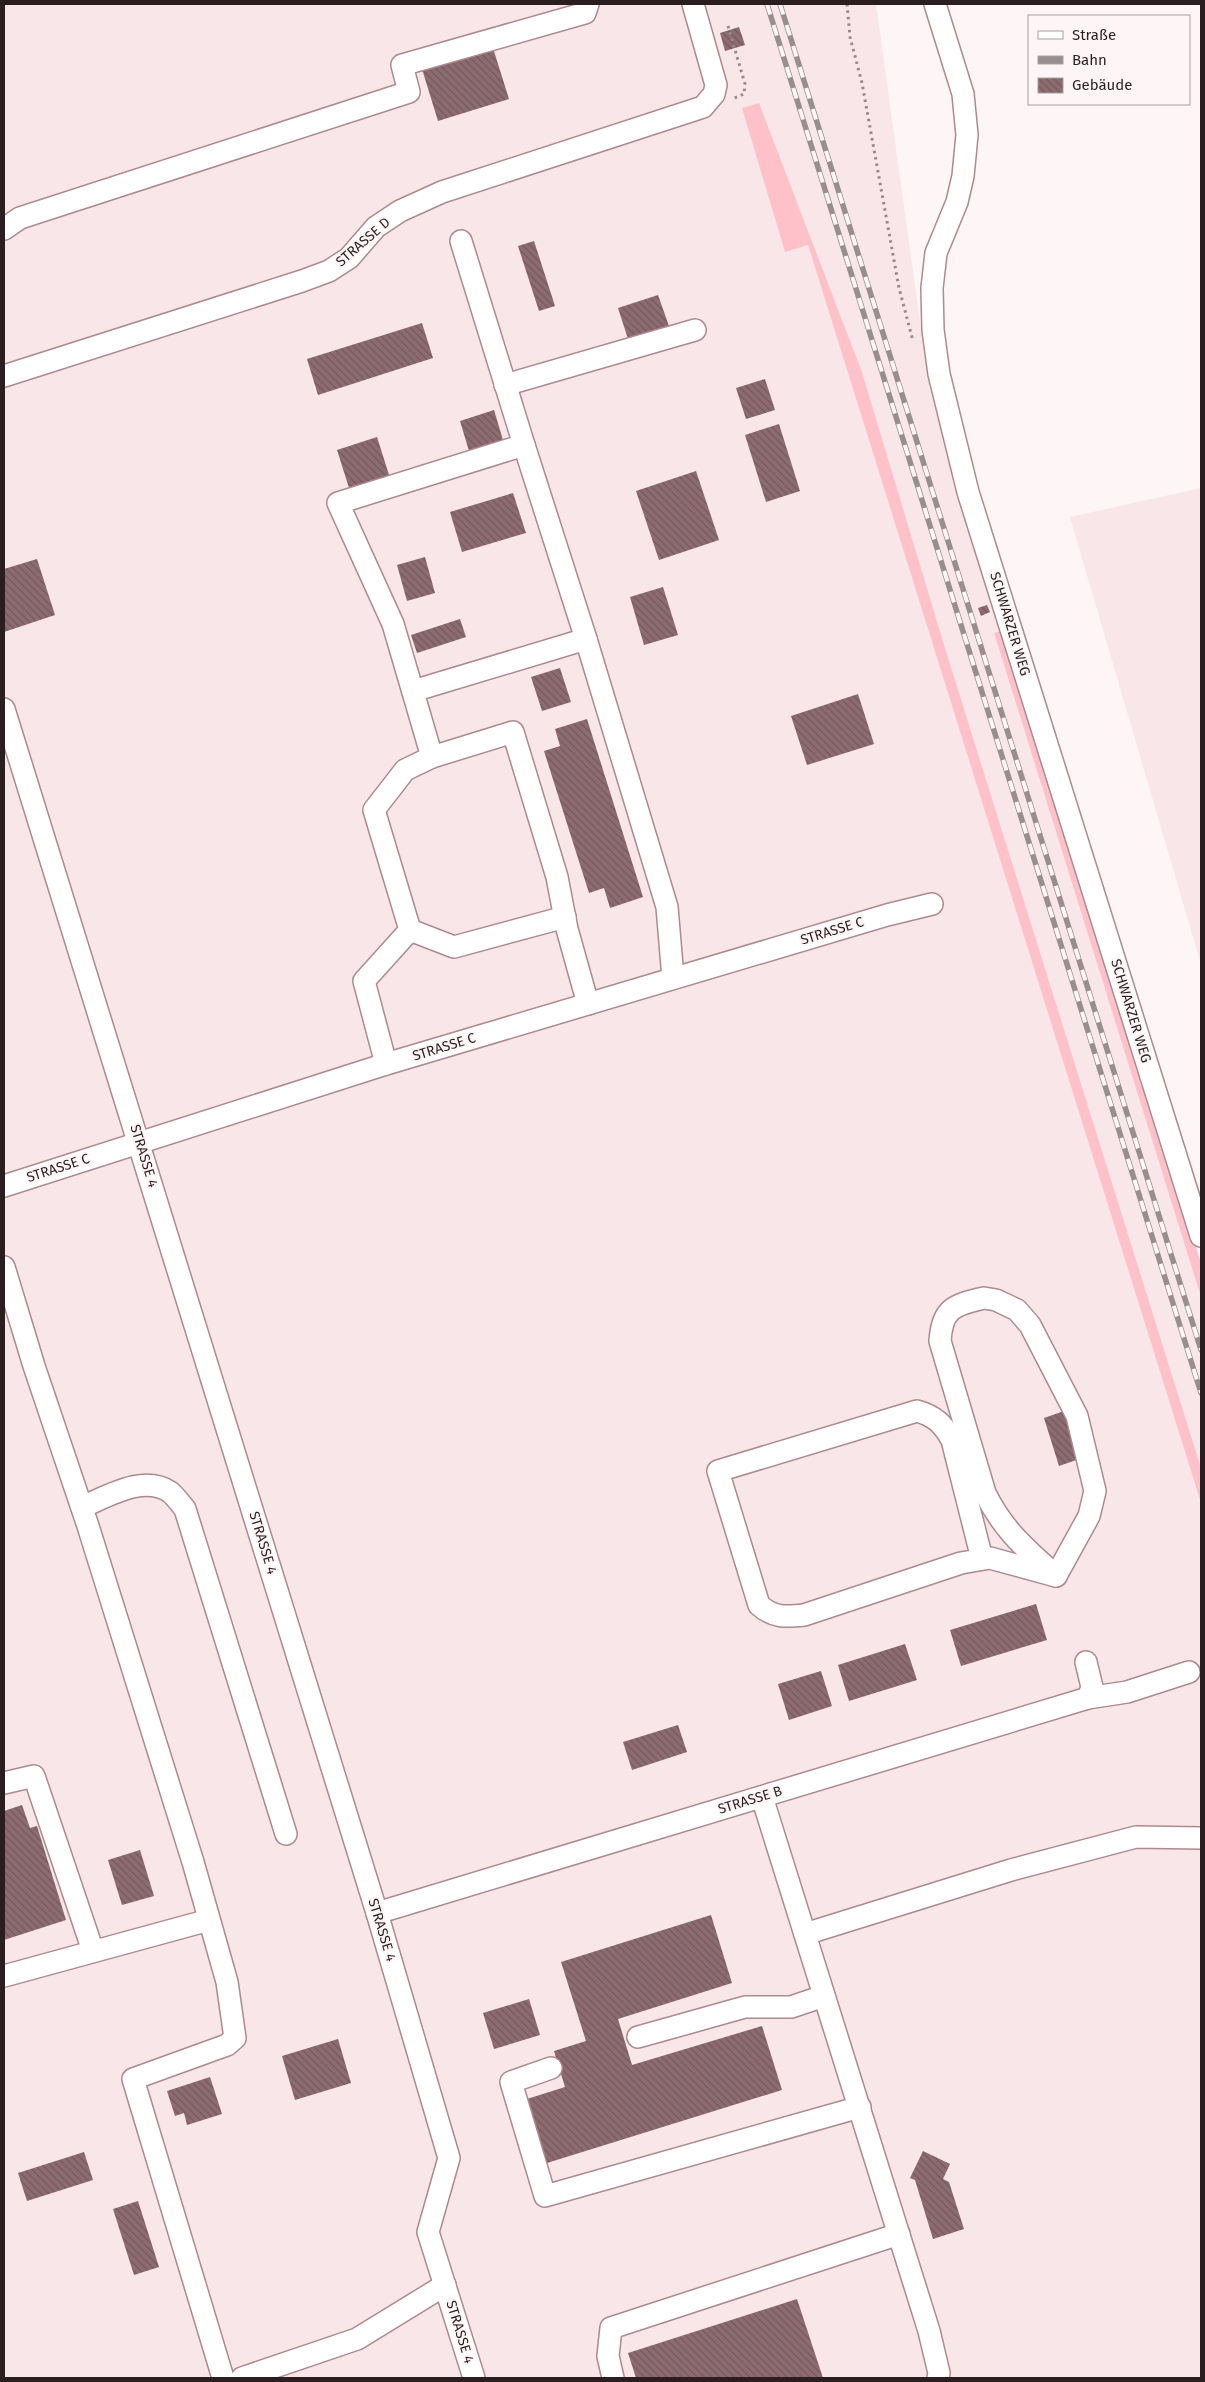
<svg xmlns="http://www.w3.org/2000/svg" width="1205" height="2382" font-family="'Fira Sans',sans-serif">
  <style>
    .built { fill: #f8e6e8 }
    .grass { fill: #fec1c9 }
    .building { fill: url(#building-back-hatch) }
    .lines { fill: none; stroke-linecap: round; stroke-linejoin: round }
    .minor-casing { stroke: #ac8a8e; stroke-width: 24 }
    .path { stroke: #958b8c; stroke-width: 3; stroke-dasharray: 2.5 4; stroke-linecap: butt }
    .minor { stroke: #fff; stroke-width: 21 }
    .rail-casing { stroke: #988e8f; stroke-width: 5.5 }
    .rail { stroke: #fdf5f6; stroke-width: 4; stroke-dasharray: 11; stroke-linecap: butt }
    .labels { text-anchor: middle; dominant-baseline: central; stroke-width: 4; stroke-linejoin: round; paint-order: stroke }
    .street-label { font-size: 14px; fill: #2b1e20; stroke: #fdf5f6 }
  </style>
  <defs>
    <pattern id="building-back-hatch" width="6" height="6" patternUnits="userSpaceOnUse" patternTransform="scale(1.25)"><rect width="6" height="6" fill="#8c6c71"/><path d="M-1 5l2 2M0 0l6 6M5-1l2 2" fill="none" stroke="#73585c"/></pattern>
  </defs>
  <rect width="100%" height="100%" fill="#fdf5f6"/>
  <g class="built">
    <path d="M 4,4 L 876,4 L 925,358 L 951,460 L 1004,630 L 994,633 L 1201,1297 L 1201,1468 L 945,648 L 862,372 L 759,103 L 743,108 L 785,251 L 808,245 L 1201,1503 L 1201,2378 L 4,2378 Z"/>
    <path d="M 1201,488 L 1201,964 L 1070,517 Z"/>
  </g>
  <g class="grass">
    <path d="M 759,103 L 862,372 L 945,648 L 1201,1468 L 1201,1503 L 808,245 L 785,252 L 742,108 Z"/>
    <path d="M 1004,630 L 1201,1263 L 1201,1297 L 994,633 Z"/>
  </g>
  <g class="building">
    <path d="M 739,27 L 745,45 L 725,51 L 720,33 Z"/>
    <path d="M 493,48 L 509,99 L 438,121 L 422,69 Z"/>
    <path d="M 534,241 L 555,306 L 539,311 L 518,246 Z"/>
    <path d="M 658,295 L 670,329 L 629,342 L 618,308 Z"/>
    <path d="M 422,323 L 433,358 L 318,395 L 307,359 Z"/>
    <path d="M 765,379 L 775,410 L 746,419 L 736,388 Z"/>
    <path d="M 494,410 L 503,440 L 469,451 L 460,421 Z"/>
    <path d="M 779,424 L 800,491 L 766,502 L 745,435 Z"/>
    <path d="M 377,437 L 390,478 L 350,491 L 337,450 Z"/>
    <path d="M 696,471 L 719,540 L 659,560 L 636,491 Z"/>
    <path d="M 513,493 L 526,533 L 462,552 L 450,512 Z"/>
    <path d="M 425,557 L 435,593 L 407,601 L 397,565 Z"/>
    <path d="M 37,559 L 55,615 L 4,632 L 4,569 Z"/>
    <path d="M 663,587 L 678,635 L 644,645 L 630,597 Z"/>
    <path d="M 987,605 L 990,612 L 981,616 L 978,608 Z"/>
    <path d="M 460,619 L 466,637 L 417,653 L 411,635 Z"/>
    <path d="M 560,668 L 571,702 L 542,711 L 531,677 Z"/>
    <path d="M 858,694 L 874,744 L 807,765 L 791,716 Z"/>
    <path d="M 587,719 L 643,897 L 610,908 L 604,888 L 589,893 L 544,751 L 560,746 L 555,729 Z"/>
    <path d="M 1067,1410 L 1082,1458 L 1059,1466 L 1044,1418 Z"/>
    <path d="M 1036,1604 L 1047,1640 L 961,1666 L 950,1630 Z"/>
    <path d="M 905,1644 L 917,1680 L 849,1701 L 838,1665 Z"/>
    <path d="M 821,1671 L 832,1706 L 789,1720 L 778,1684 Z"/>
    <path d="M 678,1725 L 687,1752 L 632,1770 L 623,1742 Z"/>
    <path d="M 22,1805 L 30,1828 L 37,1826 L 66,1920 L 4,1940 L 4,1811 Z"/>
    <path d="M 140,1850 L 154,1896 L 122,1905 L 108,1860 Z"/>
    <path d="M 711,1915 L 732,1983 L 618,2019 L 632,2065 L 762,2026 L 782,2090 L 547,2163 L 527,2099 L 565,2087 L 554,2051 L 586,2041 L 561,1962 Z"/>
    <path d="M 529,1999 L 540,2035 L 494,2049 L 483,2013 Z"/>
    <path d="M 338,2039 L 351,2083 L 295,2100 L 282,2056 Z"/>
    <path d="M 210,2077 L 222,2114 L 187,2125 L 184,2113 L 175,2116 L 167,2091 Z"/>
    <path d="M 923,2151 L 950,2164 L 943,2179 L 949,2182 L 964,2229 L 933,2239 L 915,2180 L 910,2178 Z"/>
    <path d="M 84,2152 L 93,2180 L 27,2201 L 18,2173 Z"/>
    <path d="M 138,2201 L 159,2267 L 134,2275 L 113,2209 Z"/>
    <path d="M 797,2299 L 823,2378 L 636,2378 L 628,2353 Z"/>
  </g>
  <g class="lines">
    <g class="minor-casing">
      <g id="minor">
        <path d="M 935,4 L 963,94 L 967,135 L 963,176 L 957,202 L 936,253 L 932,288 L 933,330 L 939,374 L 968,492 L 1201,1236"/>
        <path d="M 4,229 L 20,218 L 409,92 L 402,65 L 585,13 L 588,4"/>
        <path d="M 4,376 L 302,281 L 329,271 L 349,258 L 376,227 L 400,211 L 442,192 L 703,107 L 714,94 L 716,85 L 693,4"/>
        <path d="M 505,385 L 695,330"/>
        <path d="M 524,445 L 586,639"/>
        <path d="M 413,691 L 586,639 L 667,907 L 673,978"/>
        <path d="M 4,709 L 377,1913 L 449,2158 L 428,2232 L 474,2378"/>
        <path d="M 432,757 L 513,732 L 557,877 L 567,929 L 588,1004"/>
        <path d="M 410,930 L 454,947 L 565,917"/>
        <path d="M 386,1064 L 364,981 L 410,930 L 374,810 L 405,770 L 432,757 L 393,624 L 338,503 L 524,445 L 461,241"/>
        <path d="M 4,1186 L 386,1064 L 887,915 L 932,904"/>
        <path d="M 4,1267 L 34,1366 L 88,1526 L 193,1862 L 227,1982 L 235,2038 L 227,2045 L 133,2079 L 223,2378"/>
        <path d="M 984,1298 L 996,1300 L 1017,1310 L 1030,1325 L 1077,1416 L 1095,1491 L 1089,1516 L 1056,1576 C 1026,1549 1003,1530 985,1493 L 940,1341 C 942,1309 953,1305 984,1298 Z"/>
        <path d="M 82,1507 C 107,1497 143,1474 170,1492 C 175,1496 181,1504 185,1509 L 286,1834"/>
        <path d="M 982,1559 L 952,1440 C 943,1424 935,1416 917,1411 L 718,1471 L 759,1605 C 774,1618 785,1617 804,1615 L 961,1563 L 990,1558 L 1056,1576"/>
        <path d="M 1088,1698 L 1127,1692 L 1189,1672"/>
        <path d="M 4,1783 L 34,1776 L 93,1951"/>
        <path d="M 762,1797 L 929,2331 L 939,2373 L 938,2378"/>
        <path d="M 377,1913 L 1088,1698 L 1092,1687 L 1086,1662"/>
        <path d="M 805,1934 L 1011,1870 L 1136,1837 L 1201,1838"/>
        <path d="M 4,1976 L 209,1920"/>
        <path d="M 638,2037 L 745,2007 L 791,2007 L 824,1996"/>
        <path d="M 551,2068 L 511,2082 L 545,2196 L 860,2107"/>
        <path d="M 242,2378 L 357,2339 L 445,2285"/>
        <path d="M 613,2378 L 608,2356 L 611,2328 L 899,2234"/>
      </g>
    </g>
    <g class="path">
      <path d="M 847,4 L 850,37 L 862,83 L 899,288 L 913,341"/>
      <path d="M 728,26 L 745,84 L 744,94 L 732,99"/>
    </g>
    <use href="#minor" class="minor"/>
    <g class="rail-casing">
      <g id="rail">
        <path d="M 767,4 L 1201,1393"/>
        <path d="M 780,4 L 1201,1350"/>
      </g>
    </g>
    <use href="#rail" class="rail"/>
  </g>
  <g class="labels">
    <g class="street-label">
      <text transform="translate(363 242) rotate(-41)">STRASSE D</text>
      <text transform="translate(1010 624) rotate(73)">SCHWARZER WEG</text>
      <text transform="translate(832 931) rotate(-17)">STRASSE C</text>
      <text transform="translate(1131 1011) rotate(73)">SCHWARZER WEG</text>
      <text transform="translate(444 1047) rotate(-17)">STRASSE C</text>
      <text transform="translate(144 1156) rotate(73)">STRASSE 4</text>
      <text transform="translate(58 1168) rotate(-18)">STRASSE C</text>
      <text transform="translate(263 1543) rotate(73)">STRASSE 4</text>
      <text transform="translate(750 1800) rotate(-17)">STRASSE B</text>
      <text transform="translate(382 1930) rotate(73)">STRASSE 4</text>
      <text transform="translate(460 2332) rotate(73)">STRASSE 4</text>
    </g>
  </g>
  <rect width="1205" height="2382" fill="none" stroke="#2b1e20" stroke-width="10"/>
  <rect x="1028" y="15" width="162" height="90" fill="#fdf5f6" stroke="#a99fa0"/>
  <rect x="1038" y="31" width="25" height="8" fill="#ffffff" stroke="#a99fa0"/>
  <text x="1072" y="40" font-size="15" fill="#2b1e20">Straße</text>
  <rect x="1038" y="56" width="25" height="8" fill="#988e8f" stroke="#a99fa0"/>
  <text x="1072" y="65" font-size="15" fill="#2b1e20">Bahn</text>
  <rect x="1038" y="78" width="25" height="15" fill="url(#building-back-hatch)" stroke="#a99fa0"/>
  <text x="1072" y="90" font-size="15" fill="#2b1e20">Gebäude</text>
</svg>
